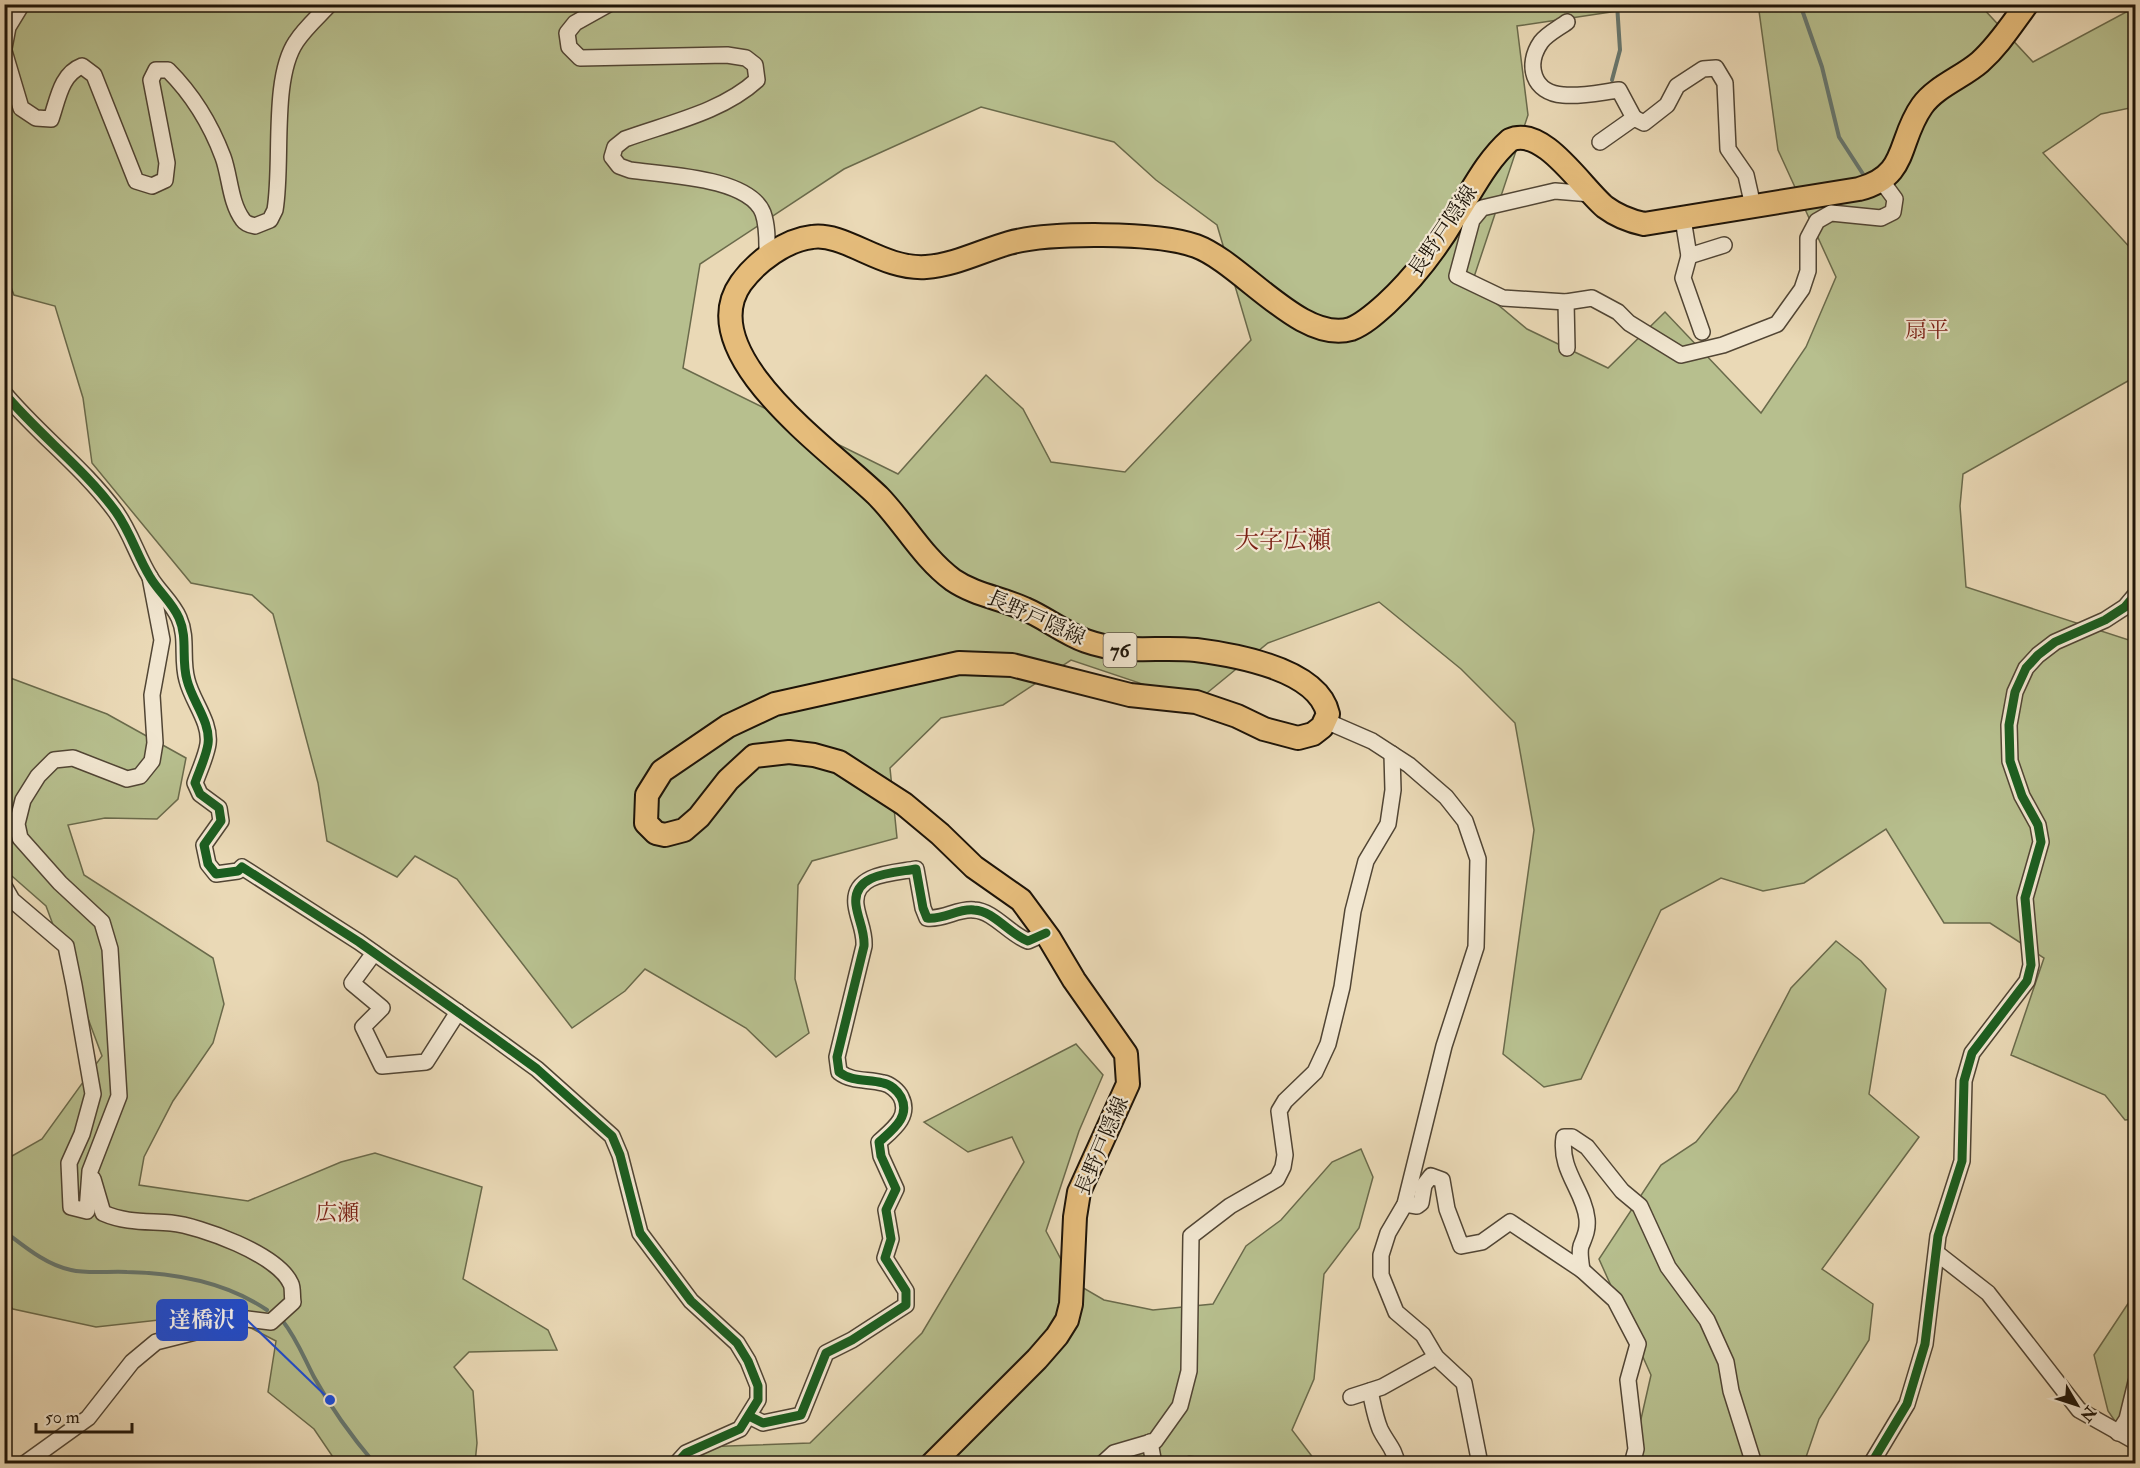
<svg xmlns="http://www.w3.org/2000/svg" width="2140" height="1468" font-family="'IM FELL Double Pica','Noto Serif JP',serif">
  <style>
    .green { fill: #b7bf8e; stroke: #6a6a4b; stroke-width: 1.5; fill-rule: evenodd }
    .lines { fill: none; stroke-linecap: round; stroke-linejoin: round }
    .stream { stroke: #67776f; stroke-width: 4 }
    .minor-casing { stroke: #514534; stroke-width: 18 }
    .primary-casing { stroke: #1e1408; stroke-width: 26 }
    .minor { stroke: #f1e6d0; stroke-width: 15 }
    .primary { stroke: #e5bc7b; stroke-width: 22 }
    .cycleway-casing { stroke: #f1e6d0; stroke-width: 13 }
    .cycleway { stroke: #1b5e20; stroke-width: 9 }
    .labels { text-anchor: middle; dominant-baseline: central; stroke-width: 4.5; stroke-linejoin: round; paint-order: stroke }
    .shield { fill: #f1e6d0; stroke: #5d5344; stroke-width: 1.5 }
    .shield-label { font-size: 20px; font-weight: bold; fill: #1e1408 }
    .street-label { font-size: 21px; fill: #1e1408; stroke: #f1e6d0 }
    .neighbourhood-label { font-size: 22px; fill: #7a1f14; stroke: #f1e6d0 }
    .quarter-label { font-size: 24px; fill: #7a1f14; stroke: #f1e6d0 }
    .leader { fill: none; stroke: #1d4ed8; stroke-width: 2 }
    .callout-dot { fill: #1d4ed8; stroke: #f1e6d0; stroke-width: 2 }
    .callout { fill: #1d4ed8; stroke: #1d4ed8; stroke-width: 2 }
    .callout-label { font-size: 22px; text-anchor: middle; font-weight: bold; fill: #fff }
  </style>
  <rect width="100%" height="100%" fill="#ead9b6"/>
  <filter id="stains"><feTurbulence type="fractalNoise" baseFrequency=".00333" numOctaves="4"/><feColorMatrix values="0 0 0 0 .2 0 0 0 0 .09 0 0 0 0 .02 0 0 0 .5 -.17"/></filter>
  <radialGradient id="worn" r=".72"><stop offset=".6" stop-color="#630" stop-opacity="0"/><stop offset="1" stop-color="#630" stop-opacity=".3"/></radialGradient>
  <g class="green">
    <path d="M 4,5 L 1658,5 L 1517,26 L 1528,115 L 1472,283 L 1527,329 L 1608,368 L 1665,312 L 1761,413 L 1806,347 L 1836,277 L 1778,150 L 1759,11 L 1728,5 L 1980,5 L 2033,62 L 2128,11 L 2135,12 L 2135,107 L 2101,114 L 2043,153 L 2135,253 L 2135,377 L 1963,474 L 1960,506 L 1966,587 L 2135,642 L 2135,1119 L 2125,1120 L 2105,1095 L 2011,1055 L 2044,958 L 1990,923 L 1944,923 L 1886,829 L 1804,883 L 1763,891 L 1721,878 L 1661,910 L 1581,1079 L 1544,1087 L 1503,1054 L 1534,830 L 1515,723 L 1461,669 L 1379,602 L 1268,643 L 1196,702 L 1071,660 L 1003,705 L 941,718 L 890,768 L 897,838 L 812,861 L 798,885 L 795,979 L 809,1033 L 776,1057 L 746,1028 L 645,969 L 625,991 L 572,1028 L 457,879 L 415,856 L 397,877 L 327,841 L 318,783 L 273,614 L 252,595 L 191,583 L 92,463 L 83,398 L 55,306 L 14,295 L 5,272 ZM 981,107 L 1114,142 L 1156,180 L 1217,225 L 1251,340 L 1125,472 L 1051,462 L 1023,409 L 986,375 L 898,474 L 683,368 L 700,264 L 844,169 Z"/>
    <path d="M 5,676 L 107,714 L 186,758 L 178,799 L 157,819 L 105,818 L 68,825 L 84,875 L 213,958 L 224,1004 L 213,1043 L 173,1101 L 144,1157 L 139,1185 L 248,1201 L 341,1162 L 375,1153 L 482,1187 L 463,1279 L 548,1330 L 557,1350 L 469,1352 L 454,1367 L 473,1391 L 477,1443 L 475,1463 L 337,1463 L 314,1429 L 268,1392 L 276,1341 L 222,1313 L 96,1327 L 13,1309 L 5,1301 L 5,1160 L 42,1139 L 102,1056 L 46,906 L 5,870 Z"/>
    <path d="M 1836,941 L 1861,961 L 1886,989 L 1869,1094 L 1919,1137 L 1822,1269 L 1873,1304 L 1869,1340 L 1819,1419 L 1804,1463 L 1631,1463 L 1651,1375 L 1599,1259 L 1661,1165 L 1696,1142 L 1737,1091 L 1791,988 Z"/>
    <path d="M 1076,1044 L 1103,1075 L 1079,1131 L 1046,1231 L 1073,1282 L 1104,1300 L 1153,1310 L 1213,1304 L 1246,1246 L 1281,1220 L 1332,1162 L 1361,1149 L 1373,1177 L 1359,1228 L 1324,1274 L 1314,1379 L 1292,1430 L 1317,1463 L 1239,1463 L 1189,1456 L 1168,1464 L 673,1464 L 700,1447 L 810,1443 L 922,1333 L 1024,1162 L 1012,1137 L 968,1152 L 924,1122 Z"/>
    <path d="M 2135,1293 L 2135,1450 L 2108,1411 L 2094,1355 Z"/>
  </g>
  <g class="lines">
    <g class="stream">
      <path d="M 1800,4 L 1822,67 L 1839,137 L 1863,174"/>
      <path d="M 1612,80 L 1620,50 L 1617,4"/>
      <path d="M 4,1231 C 24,1246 46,1265 71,1270 C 88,1274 109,1271 127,1272 C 175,1273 226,1282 267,1310"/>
      <path d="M 282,1320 C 297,1339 303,1356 314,1377 C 331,1408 352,1437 375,1464"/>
    </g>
    <g class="minor-casing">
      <g id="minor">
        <path d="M 609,4 L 575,23 L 567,33 L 569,47 L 580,58 L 727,55 L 746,58 L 755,65 L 757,80 C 722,112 669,123 625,139 L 615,147 L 612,157 L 619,166 L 630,170 C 664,175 749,177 763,213 C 768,227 767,243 767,258"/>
        <path d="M 1567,22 C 1559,28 1547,34 1541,42 C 1525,65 1533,93 1563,95 C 1581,97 1602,92 1619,90 L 1634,118"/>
        <path d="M 4,48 L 8,27 L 22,4"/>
        <path d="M 4,51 L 21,108 L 36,118 L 51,119 C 58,99 61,74 82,66 L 94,75 L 136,181 L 152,186 L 165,180 L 167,163 L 151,80 L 156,70 L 168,70 C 192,94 211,125 223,157 C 230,176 230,203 243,220 C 245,223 250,225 255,226 L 270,220 L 275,210 C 283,164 271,79 296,42 C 305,28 319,16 330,4"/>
        <path d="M 1600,142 L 1634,118 L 1644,123 L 1667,105 L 1677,86 L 1703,69 L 1716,68 L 1725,83 L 1728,149 L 1746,175 L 1753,206"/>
        <path d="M 1591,194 L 1555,191 L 1482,208 L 1472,220 L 1457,276 L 1503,298 L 1566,302 L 1592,298 L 1618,312 L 1629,323 L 1681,355 L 1723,345 L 1777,324 L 1802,289 L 1808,271 L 1808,238 L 1817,221 L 1831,213 L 1881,218 L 1893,212 L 1895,199 L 1881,180"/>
        <path d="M 1683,219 L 1689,256 L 1724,245"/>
        <path d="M 1689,256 L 1683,278 L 1702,332"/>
        <path d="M 1566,302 L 1567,348"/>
        <path d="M 4,393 C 39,435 84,468 116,512 C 131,533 137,556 150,577 C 158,591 172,602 179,618 C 188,638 181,659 187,680 C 192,701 211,722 208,744 C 206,757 199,771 195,783 L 200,794 L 219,808 L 221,821 L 204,845 L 208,864 L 216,874 L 238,871 L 242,867 L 359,942 L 493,1037 L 537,1069 L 612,1136 L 620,1155 L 640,1233 L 691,1301 L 737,1343 L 748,1361 L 758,1386 L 758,1400 L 740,1429 L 686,1453 L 676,1464"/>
        <path d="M 1326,721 L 1372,741 L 1409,765 L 1446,797 L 1465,821 L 1478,859 L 1476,947 L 1444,1046 L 1405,1204 L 1388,1233 L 1381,1255 L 1381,1275 L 1396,1312 L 1423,1335 L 1436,1357 L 1464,1383 L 1480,1464"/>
        <path d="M 4,886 L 12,900 L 66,946 L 74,985 L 93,1094 L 82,1134 L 69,1163 L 71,1207 L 87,1211 L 90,1171 L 119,1096 L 110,949 L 102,922 L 60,883 L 20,838 L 17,824 L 23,800 L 38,776 L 54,760 L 73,758 L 127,779 L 140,776 L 152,761 L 155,743 L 152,695 L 162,640 L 150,577"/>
        <path d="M 374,953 L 352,983 L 382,1008 L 363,1027 L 382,1066 L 426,1062 L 458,1012"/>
        <path d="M 1405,1204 L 1417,1206 L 1421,1203 L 1424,1185 L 1431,1176 L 1442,1180 L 1447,1209 L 1461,1246 L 1482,1242 L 1510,1222 L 1582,1270 C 1581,1263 1579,1252 1581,1246 C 1585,1236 1588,1230 1587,1219 C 1584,1190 1559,1171 1564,1137 L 1572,1137 L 1587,1147 L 1622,1191 L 1640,1206 L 1668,1267 L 1707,1320 L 1726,1362 L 1731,1391 L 1754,1464"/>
        <path d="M 1938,1254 L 1988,1293 L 2079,1410 L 2136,1442"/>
        <path d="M 1582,1270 L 1615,1300 L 1638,1344 L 1628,1380 L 1636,1449 L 1632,1464"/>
        <path d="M 1370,1391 C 1373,1404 1375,1417 1380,1429 C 1386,1442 1395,1449 1397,1464"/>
        <path d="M 1351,1397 L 1382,1387 L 1436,1357"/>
        <path d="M 749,1416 L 763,1423 L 801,1415 L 826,1353 L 852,1340 L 906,1305 L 906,1291 L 885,1258 L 891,1239 L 886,1210 L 896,1189 L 881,1156 L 879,1142 C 892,1130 911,1117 901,1097 C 898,1091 890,1084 883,1083 C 867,1079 852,1082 839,1072 L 837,1057 L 864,946 C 865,931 858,920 856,905 C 852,873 894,873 916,869 L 923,908 L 927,918 C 944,920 958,908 974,910 C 994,911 1009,934 1028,941 L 1046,933"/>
        <path d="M 2118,1433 L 2127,1419 L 2136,1382"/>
        <path d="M 1150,1442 L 1154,1464"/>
        <path d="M 24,1464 L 88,1418 L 132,1362 L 156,1342 L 247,1319 L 271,1322 L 293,1302 C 292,1297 293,1288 291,1284 C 278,1254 200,1226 171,1223 C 147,1221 126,1223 103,1213 L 93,1179"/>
        <path d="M 1102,1464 L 1114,1453 L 1155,1441 L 1180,1406 L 1189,1371 L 1191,1236 L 1230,1206 L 1277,1179 L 1283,1167 L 1285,1155 L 1279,1111 L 1285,1101 L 1315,1072 L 1328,1044 L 1342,987 L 1353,911 L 1366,861 L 1388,824 L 1393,790 L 1392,754"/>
        <path d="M 1871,1464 L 1907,1404 L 1925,1344 L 1938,1236 L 1962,1161 L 1964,1081 L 1972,1053 L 2027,981 L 2031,965 L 2025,898 L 2041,842 L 2038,825 L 2022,796 L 2010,761 L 2009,725 L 2015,692 L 2026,668 L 2038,655 L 2055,642 L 2105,620 L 2125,607 L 2136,594"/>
      </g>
    </g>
    <g class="primary-casing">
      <path id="primary" d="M 932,1464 L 1037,1359 L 1057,1336 L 1067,1320 L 1071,1304 L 1075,1217 L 1079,1192 L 1128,1084 L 1126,1054 L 1074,980 L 1049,938 L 1021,900 L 974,867 L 940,834 L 904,804 L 839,762 L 814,755 L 789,752 L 754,756 L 728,780 L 699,817 L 684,830 L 665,835 L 656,833 L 646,823 L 647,795 L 662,771 L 728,726 L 775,704 L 959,663 L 1012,665 L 1130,695 L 1196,702 L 1237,716 L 1264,729 L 1298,738 L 1313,734 L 1322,727 L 1328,714 C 1318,669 1235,655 1196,650 C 1157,646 1125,655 1086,641 C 1064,633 1046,618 1025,609 C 1001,598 975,595 953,580 C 923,558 905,524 879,497 C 836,454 690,355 741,283 C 757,261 786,240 812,237 C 845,232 882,270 926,267 C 955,265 981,251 1009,243 C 1049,232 1157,232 1196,246 C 1242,263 1301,344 1351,329 C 1364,324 1376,313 1386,304 C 1414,278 1436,249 1455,217 C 1472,191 1486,161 1510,140 C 1543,125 1582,188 1605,207 C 1617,216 1630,221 1644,224 L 1859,189 C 1909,176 1897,141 1922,106 C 1935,87 1963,77 1980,62 C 1999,45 2012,24 2027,4"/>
    </g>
    <use href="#minor" class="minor"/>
    <use href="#primary" class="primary"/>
    <g class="cycleway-casing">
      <g id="cycleway">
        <path d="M 4,393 C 39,435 84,468 116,512 C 131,533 137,556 150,577 C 158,591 172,602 179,618 C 188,638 181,659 187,680 C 192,701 211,722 208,744 C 206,757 199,771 195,783 L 200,794 L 219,808 L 221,821 L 204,845 L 208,864 L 216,874 L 238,871 L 242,867 L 359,942 L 493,1037 L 537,1069 L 612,1136 L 620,1155 L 640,1233 L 691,1301 L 737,1343 L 748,1361 L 758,1386 L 758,1400 L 740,1429 L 686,1453 L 676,1464"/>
        <path d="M 749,1416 L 763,1423 L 801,1415 L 826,1353 L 852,1340 L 906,1305 L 906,1291 L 885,1258 L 891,1239 L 886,1210 L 896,1189 L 881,1156 L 879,1142 C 892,1130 911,1117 901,1097 C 898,1091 890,1084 883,1083 C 867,1079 852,1082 839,1072 L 837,1057 L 864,946 C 865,931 858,920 856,905 C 852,873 894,873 916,869 L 923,908 L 927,918 C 944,920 958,908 974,910 C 994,911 1009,934 1028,941 L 1046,933"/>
        <path d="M 1871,1464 L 1907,1404 L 1925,1344 L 1938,1236 L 1962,1161 L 1964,1081 L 1972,1053 L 2027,981 L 2031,965 L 2025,898 L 2041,842 L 2038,825 L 2022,796 L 2010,761 L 2009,725 L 2015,692 L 2026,668 L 2038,655 L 2055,642 L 2105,620 L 2125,607 L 2136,594"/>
      </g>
    </g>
    <use href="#cycleway" class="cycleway"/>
  </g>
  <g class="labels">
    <rect class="shield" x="1103.5" y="633" width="33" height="34" rx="4.5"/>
    <g class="shield-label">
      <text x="1120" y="650">76</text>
    </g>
    <g class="street-label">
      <text transform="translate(1443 231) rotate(-56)">長野戸隠線</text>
      <text transform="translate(1036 618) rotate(24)">長野戸隠線</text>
      <text transform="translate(1102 1146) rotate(-67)">長野戸隠線</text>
    </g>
    <g class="neighbourhood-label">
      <text x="1927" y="330">扇平</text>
      <text x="337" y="1213">広瀬</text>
    </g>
    <g class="quarter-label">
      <text x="1283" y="540">大字広瀬</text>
    </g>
  </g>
  <path class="leader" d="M330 1400L247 1320"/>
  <circle class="callout-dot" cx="330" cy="1400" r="6"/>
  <rect class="callout" x="157" y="1300" width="90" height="40" rx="6"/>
  <g class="callout-label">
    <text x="202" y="1327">達橋沢</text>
  </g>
  <rect width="2140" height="1468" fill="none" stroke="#ead9b6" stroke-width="24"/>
  <rect x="6" y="6" width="2128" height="1456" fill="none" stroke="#1e1408" stroke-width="3"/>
  <rect x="12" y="12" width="2116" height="1444" fill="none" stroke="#1e1408" stroke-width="1.5"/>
  <g transform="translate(2077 1405) rotate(129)" stroke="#f1e6d0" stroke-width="4.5" paint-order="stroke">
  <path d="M0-4.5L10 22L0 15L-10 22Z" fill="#1e1408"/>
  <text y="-9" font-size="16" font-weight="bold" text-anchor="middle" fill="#1e1408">N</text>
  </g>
  <path d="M36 1423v9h96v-9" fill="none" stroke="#1e1408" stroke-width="3"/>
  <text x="45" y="1423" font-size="18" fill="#1e1408" stroke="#f1e6d0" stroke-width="4.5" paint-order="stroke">50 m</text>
  <rect width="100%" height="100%" filter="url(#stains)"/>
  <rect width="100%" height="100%" fill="url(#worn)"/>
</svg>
